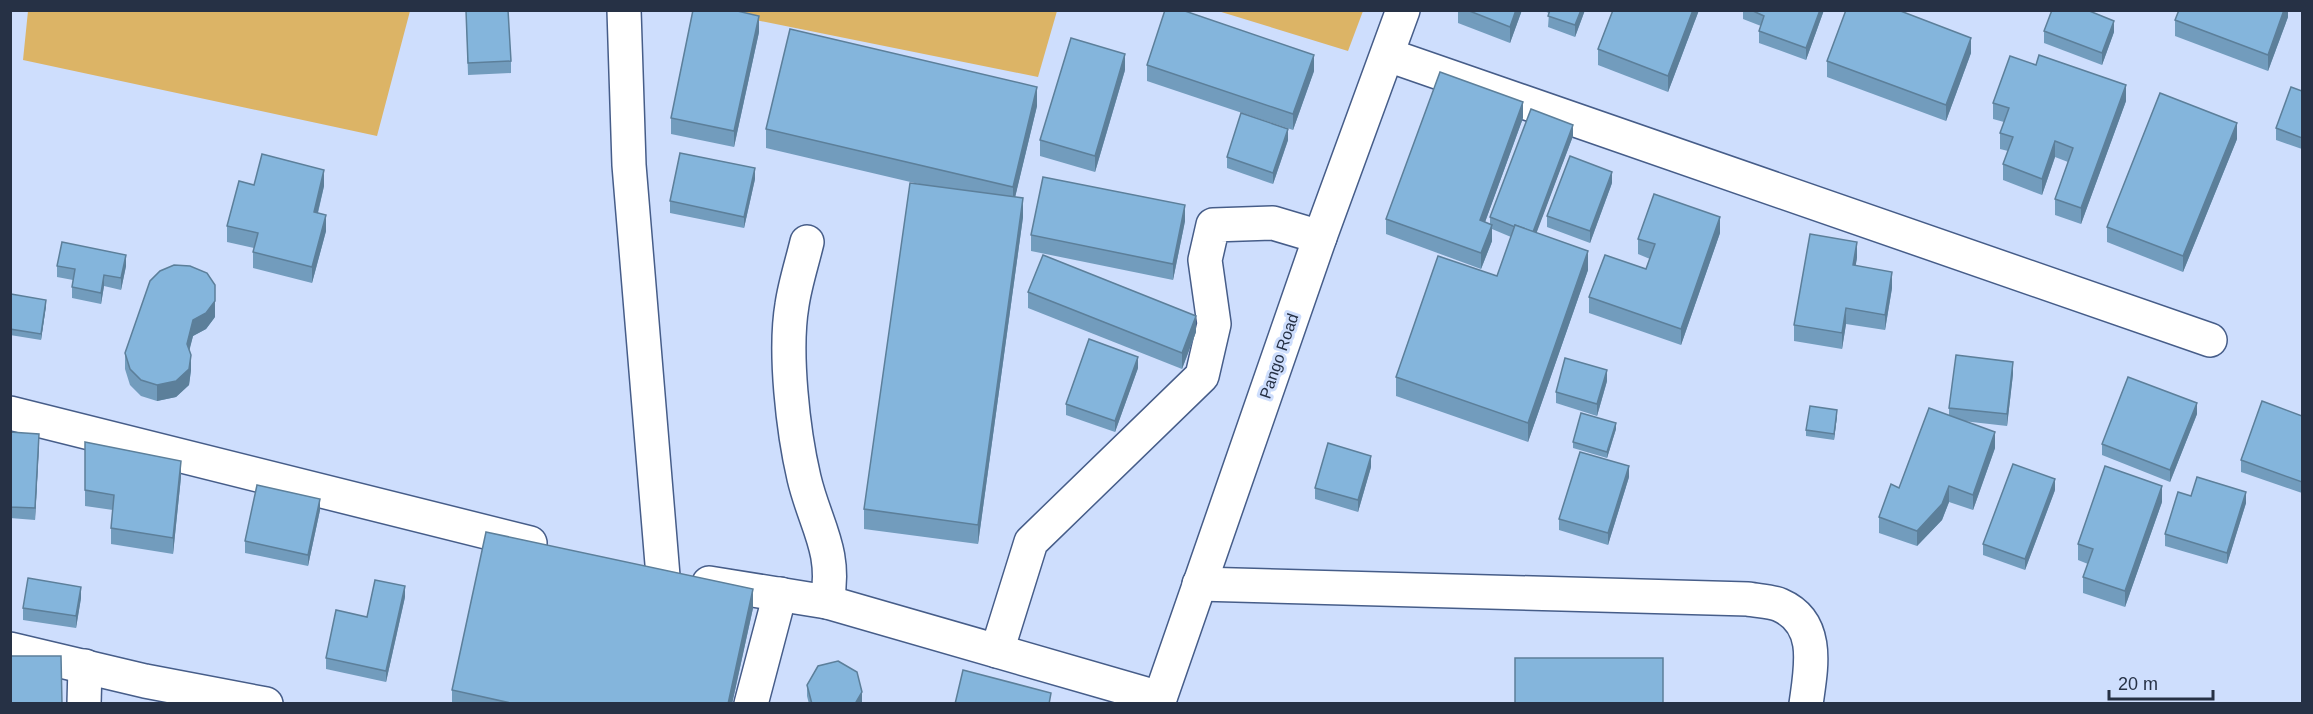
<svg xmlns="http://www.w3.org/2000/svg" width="2313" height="714" font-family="Helvetica,sans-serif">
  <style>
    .green { fill: #dcb466 }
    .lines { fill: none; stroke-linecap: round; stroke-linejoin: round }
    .minor-casing { stroke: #465d89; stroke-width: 36 }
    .minor { stroke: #fff; stroke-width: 33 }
    .wall { fill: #729cbd }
    .shaded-wall { fill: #5c7f9a }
    .building { fill: #84b5dc; stroke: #5c7f9a; stroke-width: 1.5 }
    .labels { text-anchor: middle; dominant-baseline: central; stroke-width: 6; stroke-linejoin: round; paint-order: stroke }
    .street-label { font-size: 16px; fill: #263145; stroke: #cedefd }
  </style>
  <rect width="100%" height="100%" fill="#cedefd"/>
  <g class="green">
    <path d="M 28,11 L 28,10 L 410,11 L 377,136 L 23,60 Z"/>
    <path d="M 711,11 L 1057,11 L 1038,77 Z"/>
    <path d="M 1218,11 L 1363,10 L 1363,11 L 1348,51 Z"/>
  </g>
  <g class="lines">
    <g class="minor-casing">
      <g id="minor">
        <path d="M 624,10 L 629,165 L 663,576"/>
        <path d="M 1388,55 L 2210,340"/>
        <path d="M 807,242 C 802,263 795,284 792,305 C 784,352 793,431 804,478 C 815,525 837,550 827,602"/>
        <path d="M 10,413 L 530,543"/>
        <path d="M 709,583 L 827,602 L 1160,698"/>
        <path d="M 1199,584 L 1748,599 C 1758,601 1771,601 1780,605 C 1821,623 1811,668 1806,704"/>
        <path d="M 10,649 L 145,681 L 266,704"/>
        <path d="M 997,651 L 1031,542 L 1202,376 L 1214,324 L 1205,260 L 1213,225 L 1273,223 L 1320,237"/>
        <path d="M 84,704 L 85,666"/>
        <path d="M 751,704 L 780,594"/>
        <path d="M 1158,704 L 1320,237 L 1403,10"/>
      </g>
    </g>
    <use href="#minor" class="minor"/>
  </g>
  <g class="wall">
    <path d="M 1458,10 L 1522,10 L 1510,43 L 1458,23 Z"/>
    <path d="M 1541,10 L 1585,10 L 1575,37 L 1548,27 L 1549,13 Z"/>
    <path d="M 1613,10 L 1699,10 L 1668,92 L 1598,65 L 1598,49 Z"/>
    <path d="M 1743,10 L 1824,10 L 1806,60 L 1759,43 L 1759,31 L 1761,26 L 1743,19 Z"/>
    <path d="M 2288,10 L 2288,17 L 2268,71 L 2175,36 L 2175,20 Z"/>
    <path d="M 466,11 L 511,61 L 511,73 L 468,75 Z"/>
    <path d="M 2044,31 L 2114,32 L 2102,65 L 2044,43 Z"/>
    <path d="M 759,32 L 734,147 L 671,134 L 671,118 Z"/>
    <path d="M 1971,53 L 1946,121 L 1827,77 L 1827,61 Z"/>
    <path d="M 1147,65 L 1314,71 L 1293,130 L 1147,81 Z"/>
    <path d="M 1125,70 L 1095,172 L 1040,156 L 1040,140 Z"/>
    <path d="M 2302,91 L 2302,149 L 2276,140 L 2276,128 Z"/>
    <path d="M 2126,101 L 2081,224 L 2055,215 L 2055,199 L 2068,162 L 2055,157 L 2042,195 L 2003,180 L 2003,164 L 2008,151 L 2000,149 L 2000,133 L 2004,122 L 1993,119 L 1993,103 Z"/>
    <path d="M 1037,106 L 1015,197 L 1023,217 L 978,544 L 864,529 L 864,509 L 919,184 L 766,148 L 766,129 Z"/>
    <path d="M 1523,118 L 1485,222 L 1490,224 L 1490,217 L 1573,136 L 1536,233 L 1588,270 L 1528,442 L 1396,396 L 1396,377 L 1497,276 L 1511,237 L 1492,229 L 1492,241 L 1481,269 L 1386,234 L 1386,219 Z"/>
    <path d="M 2237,139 L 2183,272 L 2107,242 L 2107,227 Z"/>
    <path d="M 1288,140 L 1273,184 L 1227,168 L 1227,157 Z"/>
    <path d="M 755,179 L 744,228 L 670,213 L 670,201 Z"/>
    <path d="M 1612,183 L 1590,243 L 1547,227 L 1547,216 Z"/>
    <path d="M 254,185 L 324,186 L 318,213 L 326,231 L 312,283 L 253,268 L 253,252 L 254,248 L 227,242 L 227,226 Z"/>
    <path d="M 1185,221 L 1173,280 L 1031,251 L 1031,235 Z"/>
    <path d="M 1720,233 L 1681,345 L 1589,313 L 1589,297 L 1646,269 L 1650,259 L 1638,254 L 1638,239 Z"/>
    <path d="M 1857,258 L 1855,266 L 1892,288 L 1885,330 L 1846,324 L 1842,349 L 1794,341 L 1794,325 Z"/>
    <path d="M 57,266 L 126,266 L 121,290 L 104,286 L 101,304 L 72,298 L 72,287 L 73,280 L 57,277 Z"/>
    <path d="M 1028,292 L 1196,332 L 1182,369 L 1028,308 Z"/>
    <path d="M 11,294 L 46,306 L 41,340 L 10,335 Z"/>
    <path d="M 215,317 L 206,329 L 193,336 L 189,350 L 191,370 L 189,385 L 176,397 L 157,401 L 141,396 L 130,385 L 125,369 L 125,353 Z"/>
    <path d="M 1138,368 L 1115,432 L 1066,415 L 1066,404 Z"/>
    <path d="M 2013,374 L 2007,426 L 1963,421 L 1995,448 L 1973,510 L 1949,502 L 1942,520 L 1917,546 L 1879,533 L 1879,517 L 1949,416 L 1949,408 Z"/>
    <path d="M 1607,381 L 1597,416 L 1556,403 L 1556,392 Z"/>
    <path d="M 2197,414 L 2170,482 L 2102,455 L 2102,444 Z"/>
    <path d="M 1837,416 L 1834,440 L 1806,436 L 1806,430 Z"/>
    <path d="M 2302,416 L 2302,493 L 2241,472 L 2241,460 Z"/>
    <path d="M 1616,429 L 1607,458 L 1573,448 L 1573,442 Z"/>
    <path d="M 10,432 L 39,445 L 35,520 L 10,518 Z"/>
    <path d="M 85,442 L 181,477 L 173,554 L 111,544 L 111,528 L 113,510 L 85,506 Z"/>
    <path d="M 1371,467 L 1358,512 L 1315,499 L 1315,488 Z"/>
    <path d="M 1629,477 L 1608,545 L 1559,530 L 1559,519 Z"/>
    <path d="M 2055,490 L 2025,570 L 1983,555 L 1983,544 Z"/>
    <path d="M 2191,496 L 2246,503 L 2227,564 L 2165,546 L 2165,534 Z"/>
    <path d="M 2162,502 L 2125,607 L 2083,593 L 2083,577 L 2088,564 L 2078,560 L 2078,544 Z"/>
    <path d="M 320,510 L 308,566 L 245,553 L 245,541 Z"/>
    <path d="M 405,597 L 386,682 L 326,669 L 326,658 L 367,617 Z"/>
    <path d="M 81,598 L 76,628 L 23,620 L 23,608 Z"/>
    <path d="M 753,608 L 732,704 L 452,704 L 452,690 Z"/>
    <path d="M 807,685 L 862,703 L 809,704 L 807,696 Z"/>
  </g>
  <g class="shaded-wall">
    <path d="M 1516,10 L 1522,10 L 1510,43 L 1510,27 Z"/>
    <path d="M 1581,10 L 1585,10 L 1575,37 L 1575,25 Z"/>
    <path d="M 1693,10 L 1699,10 L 1668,92 L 1668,76 Z"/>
    <path d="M 1820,10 L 1824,10 L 1806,60 L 1806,48 Z"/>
    <path d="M 2284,10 L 2288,10 L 2288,17 L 2268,71 L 2268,55 Z"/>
    <path d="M 759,16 L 759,32 L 734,147 L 734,131 Z"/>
    <path d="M 2114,21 L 2114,32 L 2102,65 L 2102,53 Z"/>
    <path d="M 1971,38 L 1971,53 L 1946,121 L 1946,105 Z"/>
    <path d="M 1125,54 L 1125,70 L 1095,172 L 1095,156 Z"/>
    <path d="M 1314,55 L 1314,71 L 1293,130 L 1293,114 Z"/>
    <path d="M 2126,85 L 2126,101 L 2081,224 L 2081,208 Z"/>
    <path d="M 1037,87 L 1037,106 L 1013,206 L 1013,187 Z"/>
    <path d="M 1523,102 L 1523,118 L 1480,236 L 1480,220 Z"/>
    <path d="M 2237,123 L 2237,139 L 2183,272 L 2183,256 Z"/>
    <path d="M 1573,125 L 1573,136 L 1532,245 L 1532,233 Z"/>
    <path d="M 1288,129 L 1288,140 L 1273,184 L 1273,173 Z"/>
    <path d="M 2055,141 L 2055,157 L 2042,195 L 2042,179 Z"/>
    <path d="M 755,168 L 755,179 L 744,228 L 744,217 Z"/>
    <path d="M 324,170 L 324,186 L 314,228 L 314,212 Z"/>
    <path d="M 1612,172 L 1612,183 L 1590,243 L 1590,231 Z"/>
    <path d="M 1023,198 L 1023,217 L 978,544 L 978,525 Z"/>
    <path d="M 1185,205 L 1185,221 L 1173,280 L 1173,264 Z"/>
    <path d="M 326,215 L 326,231 L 312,283 L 312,267 Z"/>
    <path d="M 1720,217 L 1720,233 L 1681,345 L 1681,329 Z"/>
    <path d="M 1492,225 L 1492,241 L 1481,269 L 1481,253 Z"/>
    <path d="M 1857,242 L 1857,258 L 1853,281 L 1853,265 Z"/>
    <path d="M 1588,251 L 1588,270 L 1528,442 L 1528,423 Z"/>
    <path d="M 126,255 L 126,266 L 121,290 L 121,278 Z"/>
    <path d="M 1892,272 L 1892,288 L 1885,330 L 1885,315 Z"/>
    <path d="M 104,275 L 104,286 L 101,304 L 101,293 Z"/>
    <path d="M 46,300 L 46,306 L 41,340 L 41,334 Z"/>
    <path d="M 215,301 L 215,317 L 206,329 L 193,336 L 187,360 L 187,344 L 193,320 Z"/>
    <path d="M 1846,308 L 1846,324 L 1842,349 L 1842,333 Z"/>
    <path d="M 1196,316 L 1196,332 L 1182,369 L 1182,353 Z"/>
    <path d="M 191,355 L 191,370 L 189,385 L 176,397 L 157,401 L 157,385 Z"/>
    <path d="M 1138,357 L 1138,368 L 1115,432 L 1115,421 Z"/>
    <path d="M 2013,362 L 2013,374 L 2007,426 L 2007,414 Z"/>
    <path d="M 1607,370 L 1607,381 L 1597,416 L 1597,404 Z"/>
    <path d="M 2197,403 L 2197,414 L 2170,482 L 2170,470 Z"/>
    <path d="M 1837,410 L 1837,416 L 1834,440 L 1834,434 Z"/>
    <path d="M 1616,423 L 1616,429 L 1607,458 L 1607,452 Z"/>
    <path d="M 1995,432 L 1995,448 L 1973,510 L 1973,495 Z"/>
    <path d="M 39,434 L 39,445 L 35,520 L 35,508 Z"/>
    <path d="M 1371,456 L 1371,467 L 1358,512 L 1358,500 Z"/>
    <path d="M 181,461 L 181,477 L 173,554 L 173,538 Z"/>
    <path d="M 1629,466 L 1629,477 L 1608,545 L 1608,533 Z"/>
    <path d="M 2055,479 L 2055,490 L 2025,570 L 2025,559 Z"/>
    <path d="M 1949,486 L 1949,502 L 1942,520 L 1917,546 L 1917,531 Z"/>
    <path d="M 2162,486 L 2162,502 L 2125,607 L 2125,591 Z"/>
    <path d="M 2246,492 L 2246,503 L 2227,564 L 2227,553 Z"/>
    <path d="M 320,499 L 320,510 L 308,566 L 308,555 Z"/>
    <path d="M 405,586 L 405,597 L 386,682 L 386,671 Z"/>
    <path d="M 81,587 L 81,598 L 76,628 L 76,616 Z"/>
    <path d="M 753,589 L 753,608 L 732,704 L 728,704 Z"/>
    <path d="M 862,692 L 862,703 L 855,704 Z"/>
  </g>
  <g class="building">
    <path d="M 477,10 L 508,10 L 511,61 L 468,63 L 466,11 Z"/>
    <path d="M 693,10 L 733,10 L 759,16 L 734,131 L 671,118 Z"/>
    <path d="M 1165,10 L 1182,10 L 1314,55 L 1293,114 L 1147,65 Z"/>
    <path d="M 1467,10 L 1516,10 L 1510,27 Z"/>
    <path d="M 1550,10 L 1581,10 L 1575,25 L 1548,16 Z"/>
    <path d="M 1613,10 L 1693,10 L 1668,76 L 1598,49 Z"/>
    <path d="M 1751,10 L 1820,10 L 1806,48 L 1759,31 L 1764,16 Z"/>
    <path d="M 1846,10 L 1898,10 L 1971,38 L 1946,105 L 1827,61 Z"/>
    <path d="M 2052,10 L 2087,10 L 2114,21 L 2102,53 L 2044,31 Z"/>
    <path d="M 2179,10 L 2284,10 L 2268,55 L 2175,20 Z"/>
    <path d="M 790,29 L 1037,87 L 1013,187 L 766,129 Z"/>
    <path d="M 1071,38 L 1125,54 L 1095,156 L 1040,140 Z"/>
    <path d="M 2039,55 L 2126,85 L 2081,208 L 2055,199 L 2073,148 L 2055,141 L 2042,179 L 2003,164 L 2013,137 L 2000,133 L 2009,108 L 1993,103 L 2010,56 L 2036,65 Z"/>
    <path d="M 1440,72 L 1523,102 L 1480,220 L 1492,225 L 1481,253 L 1386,219 Z"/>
    <path d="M 2291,87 L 2302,91 L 2302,138 L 2276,128 Z"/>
    <path d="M 2160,93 L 2237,123 L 2183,256 L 2107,227 Z"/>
    <path d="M 1531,109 L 1573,125 L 1533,232 L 1515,225 L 1515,227 L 1490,217 Z"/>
    <path d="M 1241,113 L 1288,129 L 1273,173 L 1227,157 Z"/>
    <path d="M 680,153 L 755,168 L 744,217 L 670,201 Z"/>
    <path d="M 262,154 L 324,170 L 314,212 L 326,215 L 312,267 L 253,252 L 258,233 L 227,226 L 239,181 L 254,185 Z"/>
    <path d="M 1570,156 L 1612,172 L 1590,231 L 1547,216 Z"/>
    <path d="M 1043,177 L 1185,205 L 1173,264 L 1031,235 Z"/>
    <path d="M 910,183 L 1023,198 L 978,525 L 864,509 Z"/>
    <path d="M 1654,194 L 1720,217 L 1681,329 L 1589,297 L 1605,255 L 1646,269 L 1655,244 L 1638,239 Z"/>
    <path d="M 1515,225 L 1588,251 L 1528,423 L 1396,377 L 1438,256 L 1497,276 Z"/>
    <path d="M 1810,234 L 1857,242 L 1853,265 L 1892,272 L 1885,315 L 1846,308 L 1842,333 L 1794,325 Z"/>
    <path d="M 62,242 L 126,255 L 121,278 L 104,275 L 101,293 L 72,287 L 75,269 L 57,266 Z"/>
    <path d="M 1043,255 L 1196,316 L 1182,353 L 1028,292 Z"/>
    <path d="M 174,265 L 190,266 L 207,273 L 215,285 L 215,301 L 206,313 L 193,320 L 187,344 L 191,355 L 189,369 L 176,381 L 157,385 L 141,380 L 130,369 L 125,353 L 150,281 L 160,271 Z"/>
    <path d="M 11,294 L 46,300 L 41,334 L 10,329 Z"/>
    <path d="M 1089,339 L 1138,357 L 1115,421 L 1066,404 Z"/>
    <path d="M 1956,355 L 2013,362 L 2007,414 L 1949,408 Z"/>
    <path d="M 1565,358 L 1607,370 L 1597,404 L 1556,392 Z"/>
    <path d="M 2128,377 L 2197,403 L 2170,470 L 2102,444 Z"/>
    <path d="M 2262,401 L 2302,416 L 2302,482 L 2241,460 Z"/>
    <path d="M 1810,406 L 1837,410 L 1834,434 L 1806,430 Z"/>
    <path d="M 1929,408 L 1995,432 L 1973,495 L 1949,486 L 1942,504 L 1917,531 L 1879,517 L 1891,484 L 1899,488 Z"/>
    <path d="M 1581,413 L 1616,423 L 1607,452 L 1573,442 Z"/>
    <path d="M 10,432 L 39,434 L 35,508 L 10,507 Z"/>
    <path d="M 85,442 L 181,461 L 173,538 L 111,528 L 114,495 L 85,490 Z"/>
    <path d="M 1328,443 L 1371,456 L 1358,500 L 1315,488 Z"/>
    <path d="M 1580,452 L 1629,466 L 1608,533 L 1559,519 Z"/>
    <path d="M 2013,464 L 2055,479 L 2025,559 L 1983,544 Z"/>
    <path d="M 2105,466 L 2162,486 L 2125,591 L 2083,577 L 2093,549 L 2078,544 Z"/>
    <path d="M 2197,477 L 2246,492 L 2227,553 L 2165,534 L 2178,492 L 2191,496 Z"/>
    <path d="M 257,485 L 320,499 L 308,555 L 245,541 Z"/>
    <path d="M 486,532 L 753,589 L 728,704 L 515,704 L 452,690 Z"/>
    <path d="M 28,578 L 81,587 L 76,616 L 23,608 Z"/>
    <path d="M 375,580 L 405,586 L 386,671 L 326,658 L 336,610 L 367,617 Z"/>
    <path d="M 10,656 L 61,656 L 62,704 L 10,704 Z"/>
    <rect x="1515" y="658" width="148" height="46"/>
    <path d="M 838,661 L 857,672 L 862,692 L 855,704 L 812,704 L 807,685 L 818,666 Z"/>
    <path d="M 963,670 L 1051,693 L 1049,704 L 955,704 Z"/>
  </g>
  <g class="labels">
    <g class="street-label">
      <text transform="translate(1279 356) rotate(-71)">Pango Road</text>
    </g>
  </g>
  <rect width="2313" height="714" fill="none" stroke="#263145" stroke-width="24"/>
  <path d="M2109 690v9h104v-9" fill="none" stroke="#263145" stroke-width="3"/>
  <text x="2118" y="690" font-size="18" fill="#263145" stroke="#cedefd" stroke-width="4.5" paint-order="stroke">20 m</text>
</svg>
